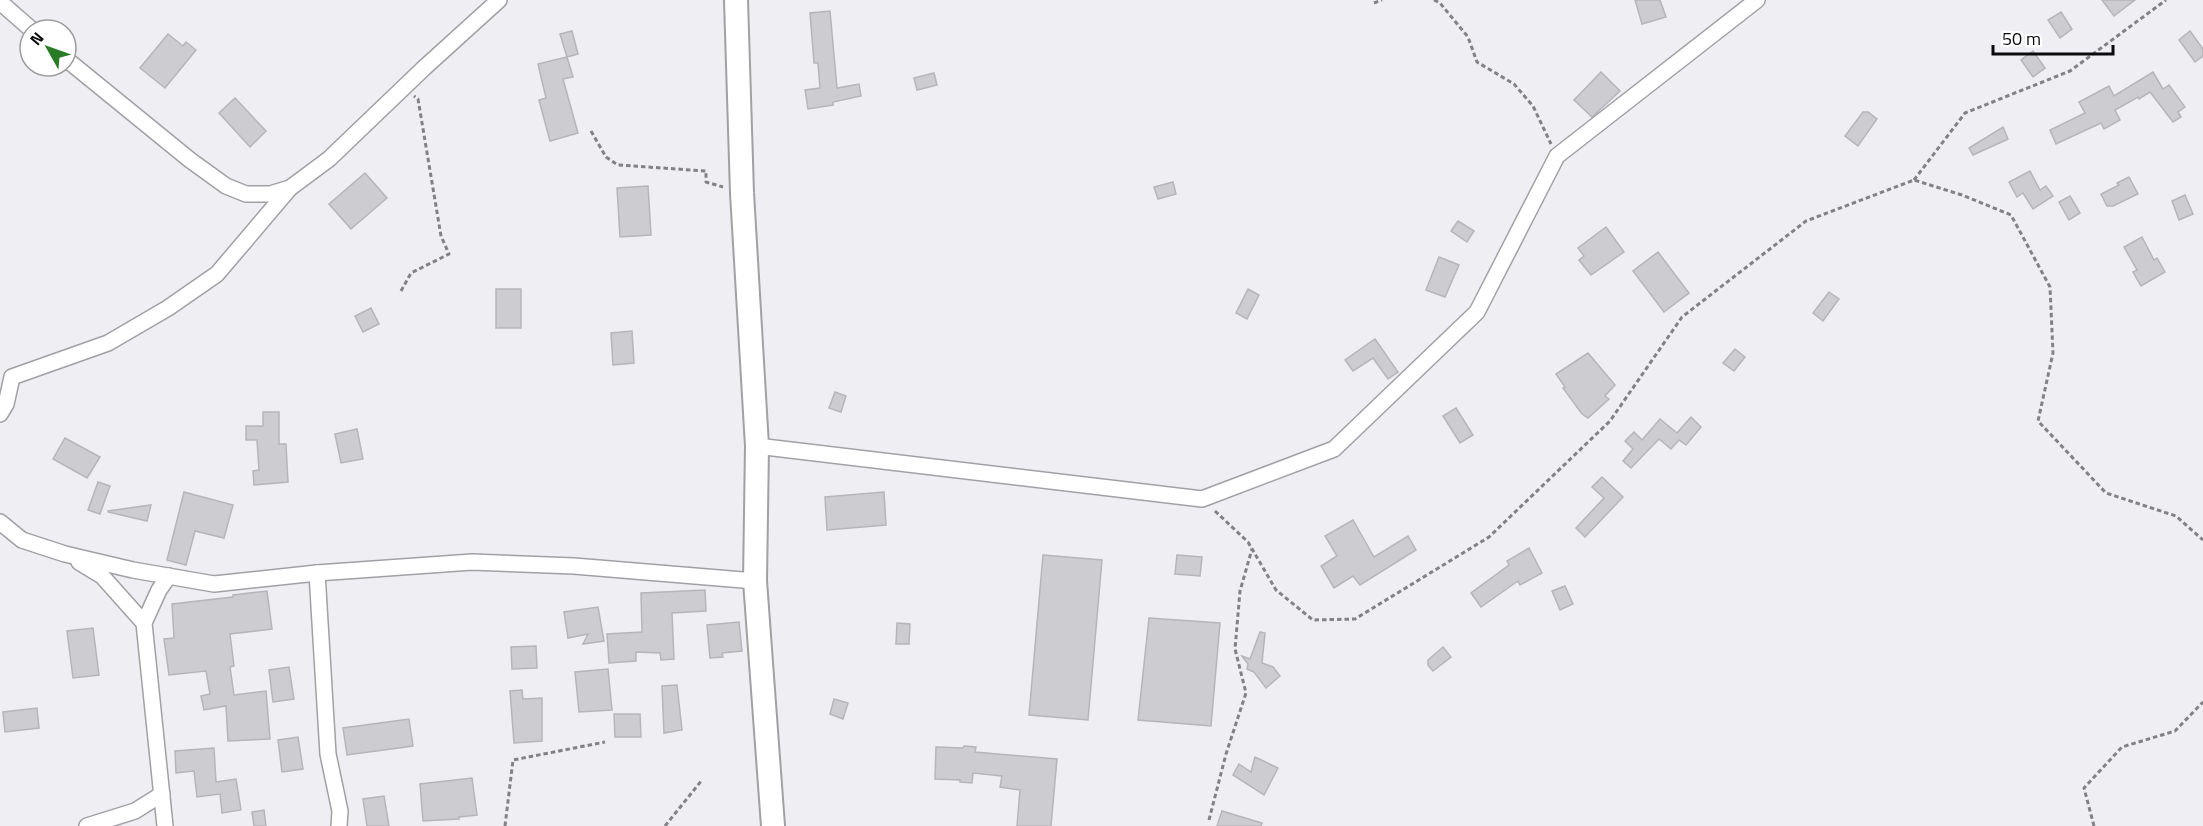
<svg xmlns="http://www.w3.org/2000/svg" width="2203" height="826" font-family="'Titillium Web',sans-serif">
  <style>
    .building { fill: #cdccd1; stroke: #b6b5ba; stroke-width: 1.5 }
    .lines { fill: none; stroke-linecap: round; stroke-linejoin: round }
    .street-casing { stroke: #a1a0a5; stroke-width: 18 }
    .secondary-casing { stroke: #a1a0a5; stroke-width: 26 }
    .path { stroke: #828285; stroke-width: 3; stroke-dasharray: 4.5 3; stroke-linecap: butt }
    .street { stroke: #fff; stroke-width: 15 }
    .secondary { stroke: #fff; stroke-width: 22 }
  </style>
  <rect width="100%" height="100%" fill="#efeef3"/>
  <g class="building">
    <path d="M 1635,0 L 1660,0 L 1666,17 L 1642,24 Z"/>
    <path d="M 2102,0 L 2135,0 L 2114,16 Z"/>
    <path d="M 830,11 L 837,88 L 859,84 L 861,96 L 833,102 L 833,105 L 808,109 L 805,90 L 820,88 L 818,63 L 814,63 L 810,13 Z"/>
    <path d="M 2061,12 L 2072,29 L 2060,38 L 2048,20 Z"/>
    <path d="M 572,31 L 578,54 L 567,57 L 560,34 Z"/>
    <path d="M 2190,31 L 2203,49 L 2203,56 L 2195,62 L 2179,40 Z"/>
    <path d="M 168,34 L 183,46 L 186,42 L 196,50 L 165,88 L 140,68 Z"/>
    <path d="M 2033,51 L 2045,68 L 2033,77 L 2021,60 Z"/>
    <path d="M 567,57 L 573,77 L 563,79 L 578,133 L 550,141 L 539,100 L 546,98 L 538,64 Z"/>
    <path d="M 1601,72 L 1620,91 L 1592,117 L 1574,100 Z"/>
    <path d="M 2153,72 L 2163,89 L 2169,85 L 2185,107 L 2178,112 L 2181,117 L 2173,122 L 2150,92 L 2139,99 L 2138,97 L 2115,110 L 2120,120 L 2104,129 L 2101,123 L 2056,144 L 2050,130 L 2085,113 L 2079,102 L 2109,86 L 2114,96 Z"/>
    <path d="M 934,73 L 937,85 L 917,90 L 914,78 Z"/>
    <path d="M 235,98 L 266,131 L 250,147 L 219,113 Z"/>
    <path d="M 1863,112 L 1868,112 L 1877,119 L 1858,146 L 1845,136 Z"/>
    <path d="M 2003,127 L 2008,139 L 1973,155 L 1969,148 Z"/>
    <path d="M 2030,171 L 2040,190 L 2046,186 L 2053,196 L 2033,209 L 2023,193 L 2017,197 L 2009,182 Z"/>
    <path d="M 365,173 L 387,198 L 351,229 L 329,204 Z"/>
    <path d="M 2129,177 L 2138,194 L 2113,206 L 2107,206 L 2101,194 L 2119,185 L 2117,183 Z"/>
    <path d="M 1173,182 L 1176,194 L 1158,199 L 1154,187 Z"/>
    <path d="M 648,186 L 651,235 L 620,237 L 617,188 Z"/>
    <path d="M 2185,195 L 2193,214 L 2179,220 L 2172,201 Z"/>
    <path d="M 2070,196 L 2080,213 L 2069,220 L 2059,202 Z"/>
    <path d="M 1458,221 L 1474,231 L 1467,242 L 1451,231 Z"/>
    <path d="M 1606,227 L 1624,252 L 1591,275 L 1579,260 L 1584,256 L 1578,248 Z"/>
    <path d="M 2142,237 L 2154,260 L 2157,258 L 2165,272 L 2141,286 L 2133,272 L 2137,270 L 2124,247 Z"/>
    <path d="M 1658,252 L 1689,293 L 1664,312 L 1633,271 Z"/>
    <path d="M 1439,257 L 1459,265 L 1445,297 L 1426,290 Z"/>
    <rect x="496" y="289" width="25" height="39"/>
    <path d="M 1248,289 L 1259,295 L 1247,319 L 1236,313 Z"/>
    <path d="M 1829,292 L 1839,299 L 1823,321 L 1813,313 Z"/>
    <path d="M 371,308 L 379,324 L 363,332 L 355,316 Z"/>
    <path d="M 632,331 L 634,363 L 613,365 L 611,333 Z"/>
    <path d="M 1375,339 L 1398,372 L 1388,379 L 1373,358 L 1353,371 L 1345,360 Z"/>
    <path d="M 1735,349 L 1745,357 L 1734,371 L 1723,363 Z"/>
    <path d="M 1588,353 L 1615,385 L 1605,396 L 1609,399 L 1588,418 L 1582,414 L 1563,388 L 1565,387 L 1556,374 Z"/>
    <path d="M 835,392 L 846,396 L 841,412 L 829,408 Z"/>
    <path d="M 1456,408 L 1473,435 L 1460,443 L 1443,416 Z"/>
    <path d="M 263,412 L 279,412 L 279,444 L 286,444 L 288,482 L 254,485 L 253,471 L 259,470 L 257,440 L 246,440 L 246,426 L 263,426 Z"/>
    <path d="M 1691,417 L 1701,427 L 1686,445 L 1679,440 L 1671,449 L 1659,439 L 1631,468 L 1623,461 L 1633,449 L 1625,441 L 1634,432 L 1642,440 L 1660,419 L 1677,433 Z"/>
    <path d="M 357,429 L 363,459 L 341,463 L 335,434 Z"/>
    <path d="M 65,438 L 100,457 L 87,478 L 53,459 Z"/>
    <path d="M 1602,477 L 1623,497 L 1585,537 L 1576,528 L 1604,498 L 1592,487 Z"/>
    <path d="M 98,482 L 110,486 L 100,514 L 88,510 Z"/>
    <path d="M 184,492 L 233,505 L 224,538 L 195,531 L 186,565 L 167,560 Z"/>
    <path d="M 884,492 L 886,525 L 827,530 L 825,497 Z"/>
    <path d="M 151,505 L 147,521 L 108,512 L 108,511 Z"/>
    <path d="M 1353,520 L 1374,557 L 1408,536 L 1416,550 L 1360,585 L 1353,576 L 1334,588 L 1321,566 L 1337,556 L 1325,536 Z"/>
    <path d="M 1529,548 L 1542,573 L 1520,585 L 1518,581 L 1481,607 L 1471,593 L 1509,565 L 1507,561 Z"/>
    <path d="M 1043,555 L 1102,560 L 1088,720 L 1029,715 Z"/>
    <path d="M 1177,555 L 1202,557 L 1200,576 L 1175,574 Z"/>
    <path d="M 1565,586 L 1573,604 L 1560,610 L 1552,591 Z"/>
    <path d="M 705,590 L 706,611 L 672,613 L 674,659 L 661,660 L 660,653 L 636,652 L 636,661 L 609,663 L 607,634 L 642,632 L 641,593 Z"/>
    <path d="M 267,591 L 272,629 L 230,634 L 234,666 L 230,667 L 234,695 L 266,691 L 270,739 L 228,741 L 226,706 L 204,710 L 201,696 L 210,694 L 206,671 L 169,675 L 164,639 L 174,638 L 172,604 L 233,597 L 233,595 Z"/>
    <path d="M 598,607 L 604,641 L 583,644 L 588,634 L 568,638 L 564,612 Z"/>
    <path d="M 1149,618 L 1220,623 L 1211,726 L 1138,720 Z"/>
    <path d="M 739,622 L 742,651 L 722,653 L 723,657 L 710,658 L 707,625 Z"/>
    <path d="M 897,623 L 910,624 L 909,644 L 896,644 Z"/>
    <path d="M 93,628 L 99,675 L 73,678 L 67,631 Z"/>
    <path d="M 1260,632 L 1265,633 L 1262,663 L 1273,667 L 1280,676 L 1266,688 L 1254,672 L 1247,669 L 1248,664 L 1242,656 L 1250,659 Z"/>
    <path d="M 536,646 L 537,668 L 512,669 L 511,647 Z"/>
    <path d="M 1443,647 L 1451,657 L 1433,671 L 1428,665 L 1428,660 Z"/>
    <path d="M 289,667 L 294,699 L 273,702 L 269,670 Z"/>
    <path d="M 608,669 L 612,710 L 579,712 L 575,672 Z"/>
    <path d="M 677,685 L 682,730 L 664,733 L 662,686 Z"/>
    <path d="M 522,690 L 523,699 L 542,698 L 542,741 L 514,743 L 510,691 Z"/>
    <path d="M 834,699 L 848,703 L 843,719 L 830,714 Z"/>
    <path d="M 37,708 L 39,728 L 5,732 L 3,712 Z"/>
    <path d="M 614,714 L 640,714 L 641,737 L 615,737 Z"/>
    <path d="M 409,719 L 413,746 L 347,755 L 343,728 Z"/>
    <path d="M 298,737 L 303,769 L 282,772 L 278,740 Z"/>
    <path d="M 964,746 L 976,747 L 975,752 L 1057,759 L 1051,826 L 1017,826 L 1020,790 L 1000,787 L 1002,776 L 973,773 L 972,783 L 960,782 L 960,780 L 935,779 L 936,747 L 963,748 Z"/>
    <path d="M 214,748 L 216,782 L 236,779 L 241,810 L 222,813 L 220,794 L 197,797 L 194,771 L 176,773 L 175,751 Z"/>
    <path d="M 1255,757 L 1278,768 L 1264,795 L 1233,775 L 1239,764 L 1251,772 Z"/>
    <path d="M 472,778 L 477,815 L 459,817 L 459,819 L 423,821 L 420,784 Z"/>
    <path d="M 384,796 L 389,826 L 367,826 L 363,799 Z"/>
    <path d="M 264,810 L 266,826 L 254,826 L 252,812 Z"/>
    <path d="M 1222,811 L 1262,823 L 1261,826 L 1217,826 Z"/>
  </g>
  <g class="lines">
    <g class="street-casing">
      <g id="street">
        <path d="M 0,2 L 32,30"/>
        <path d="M 66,59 L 190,160 L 226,186 L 246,194 L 270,194 L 290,188 L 329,159 L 424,68 L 499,0"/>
        <path d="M 0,414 L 6,404 L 12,377 L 108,343 L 168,308 L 217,274 L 290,188"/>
        <path d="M 757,446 L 1202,499 L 1334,449 L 1477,312 L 1557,156 L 1757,0"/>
        <path d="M 0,522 L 22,540 L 65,554 L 133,570 L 214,584 L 317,573 L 472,562 L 574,566 L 755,581"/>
        <path d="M 79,562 L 102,576 L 144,623"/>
        <path d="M 317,573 L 328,754 L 340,811 L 339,826"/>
        <path d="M 87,826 L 135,811 L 162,794"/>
        <path d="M 165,826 L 144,623 L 159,590 L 169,576"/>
      </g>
    </g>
    <g class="secondary-casing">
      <path id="secondary" d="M 736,0 L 742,193 L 757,446 L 755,581 L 773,826"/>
    </g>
    <g class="path">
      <path d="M 1434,0 L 1440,3 L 1468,37 L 1477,62 L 1514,84 L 1533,106 L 1551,144"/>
      <path d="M 1374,3 L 1382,0"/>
      <path d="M 591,131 L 606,157 L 618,165 L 706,171 L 706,182 L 723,187"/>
      <path d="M 1914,180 L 1965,113 L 2070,71 L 2166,0"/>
      <path d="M 401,291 L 411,273 L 449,254 L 441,236 L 418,99 L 414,96"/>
      <path d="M 1215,511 L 1248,542 L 1276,590 L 1313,620 L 1355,619 L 1489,537 L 1610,421 L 1682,317 L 1806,221 L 1914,180 L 1962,195 L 2011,215 L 2050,287 L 2053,353 L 2038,421 L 2106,493 L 2176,516 L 2203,540"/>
      <path d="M 1209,820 L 1226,754 L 1246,693 L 1235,649 L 1240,591 L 1252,549"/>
      <path d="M 505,826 L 513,760 L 605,742"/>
      <path d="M 665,826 L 702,780"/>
      <path d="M 2094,826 L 2084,788 L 2122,747 L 2175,731 L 2203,702"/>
    </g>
    <use href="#street" class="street"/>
    <use href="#secondary" class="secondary"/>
  </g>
  <g transform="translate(48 48) rotate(310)"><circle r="28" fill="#ffffff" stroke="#9d9d9e" stroke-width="1.5"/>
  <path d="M0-4.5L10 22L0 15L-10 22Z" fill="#2a7b25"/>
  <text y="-9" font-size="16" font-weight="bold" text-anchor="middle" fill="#0b0b0d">N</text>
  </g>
  <path d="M1993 45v9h120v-9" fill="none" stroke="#0b0b0d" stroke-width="3"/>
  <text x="2002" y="45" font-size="18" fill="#0b0b0d" stroke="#ffffff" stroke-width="4.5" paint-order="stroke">50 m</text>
</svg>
